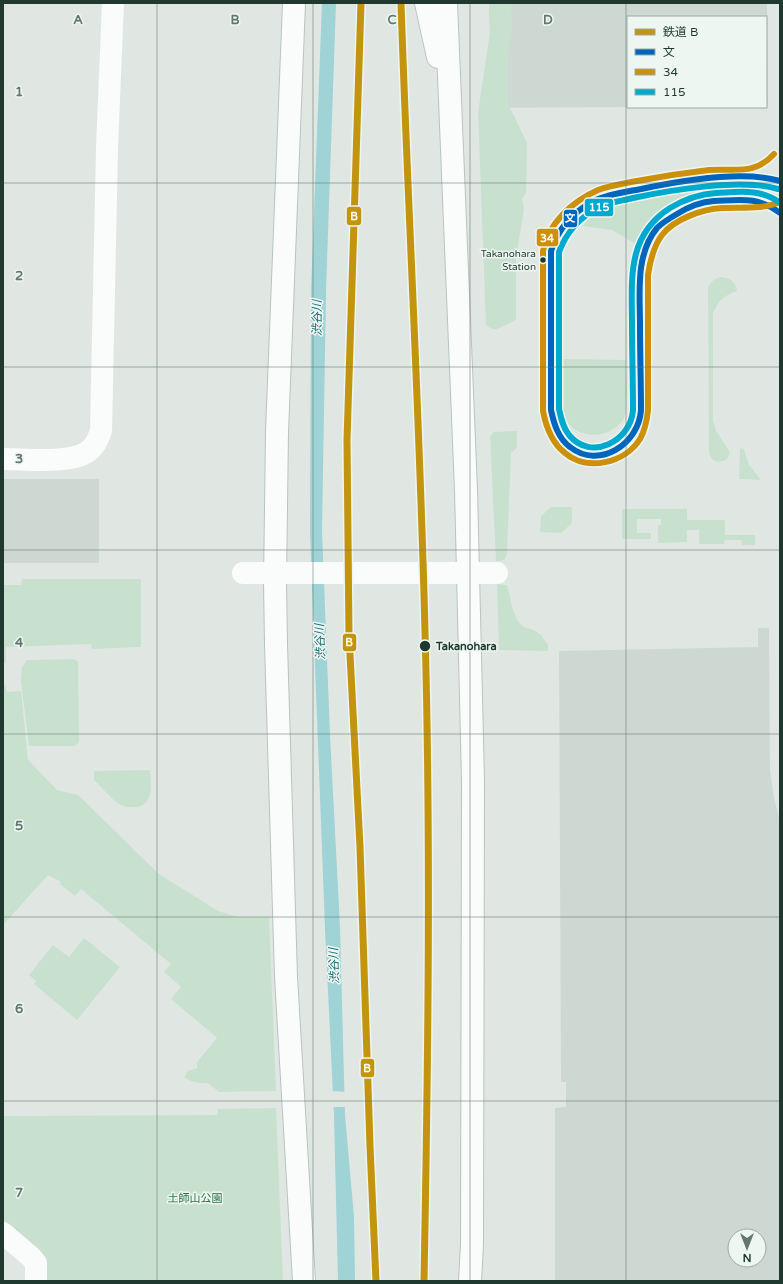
<svg xmlns="http://www.w3.org/2000/svg" width="783" height="1284" font-family="'Varela Round','Noto Sans JP',sans-serif">
  <style>
    .built { fill: #ced8d3; fill-rule: evenodd }
    .green { fill: #c8e1ce }
    .water { fill: #9fd3d6 }
    .pier { fill: #e0e7e3 }
    .lines { fill: none; stroke-linecap: round; stroke-linejoin: round }
    .secondary-casing { stroke: #b9c4bf; stroke-width: 24 }
    .street { stroke: #fafbfb; stroke-width: 22 }
    .secondary { stroke: #fafbfb; stroke-width: 22 }
    .street-bridge { stroke: #fafbfb; stroke-width: 22 }
    .bus-1-casing { stroke: #eef6f1; stroke-width: 9 }
    .bus-2-casing { stroke: #eef6f1; stroke-width: 9 }
    .bus-3-casing { stroke: #eef6f1; stroke-width: 9 }
    .bus-1 { stroke: #0065bd; stroke-width: 6 }
    .bus-2 { stroke: #cc900a; stroke-width: 6 }
    .bus-3 { stroke: #00a9ce; stroke-width: 6 }
    .rail-1-casing { stroke: #eef6f1; stroke-width: 10 }
    .rail-1 { stroke: #c3940e; stroke-width: 7 }
    .grid { fill: none; stroke: #63766f; stroke-width: 1; stroke-opacity: 0.55 }
    .bus-dot { fill: #1f3931; stroke: #eef6f1; stroke-width: 1.5 }
    .labels { text-anchor: middle; dominant-baseline: central; stroke-width: 3; stroke-linejoin: round; paint-order: stroke }
    .bus-label { font-size: 10px; fill: #1f3931; stroke: #eef6f1; text-anchor: end }
    .stop-label { font-size: 11px; font-weight: bold; fill: #1f3931; stroke: #eef6f1; text-anchor: start }
    .park-label { font-size: 11px; fill: #287140; stroke: #eef6f1 }
    .water-label { font-size: 12px; font-style: italic; fill: #186b76; stroke: #eef6f1 }
    .grid-label { font-size: 13px; text-anchor: middle; font-weight: bold; fill: #63766f; stroke: #eef6f1; stroke-width: 3; stroke-linejoin: round; paint-order: stroke }
    .line-badge { stroke: #eef6f1; stroke-width: 1.5 }
    .badge-label { font-size: 11px; text-anchor: middle; font-weight: bold; fill: #fff }
  </style>
  <rect width="100%" height="100%" fill="#e0e7e3"/>
  <g class="built">
    <path d="M 489,3 L 767,3 L 768,106 L 766,106 L 766,17 L 628,17 L 628,107 L 479,108 L 490,34 Z"/>
    <rect x="3" y="479" width="96" height="84"/>
    <path d="M 758,628 L 769,628 L 770,771 L 774,798 L 780,822 L 780,1281 L 555,1281 L 555,1108 L 566,1107 L 566,1082 L 561,1082 L 559,651 L 758,647 ZM 735,1236 L 759,1236 L 759,1260 L 735,1260 Z"/>
  </g>
  <g class="green">
    <path d="M 489,3 L 511,3 L 512,29 L 508,52 L 508,103 L 527,143 L 526,194 L 522,198 L 524,210 L 516,257 L 516,319 C 513,322 511,322 508,324 C 499,328 495,333 486,325 L 478,113 L 490,34 Z"/>
    <path d="M 715,189 C 692,196 657,206 644,227 C 640,232 639,239 636,244 L 612,230 L 583,226 C 585,224 586,220 588,218 C 605,199 688,193 715,189 Z"/>
    <path d="M 721,277 C 730,278 736,282 737,291 C 725,295 717,301 713,314 L 713,420 L 716,431 L 730,452 L 727,459 C 719,464 711,462 709,452 L 708,288 C 711,281 714,279 721,277 Z"/>
    <path d="M 563,359 L 626,360 C 626,373 629,411 623,420 C 617,429 604,435 594,435 C 565,433 562,415 562,390 C 562,380 562,370 563,359 Z"/>
    <path d="M 517,431 L 517,448 L 511,453 L 507,553 L 505,559 L 501,561 L 496,561 L 490,435 L 493,434 L 493,432 Z"/>
    <path d="M 740,448 L 744,449 L 749,465 L 761,480 L 739,479 Z"/>
    <path d="M 551,507 L 572,507 L 572,523 L 561,533 L 540,532 L 541,516 Z"/>
    <path d="M 622,509 L 687,509 L 687,520 L 725,520 L 725,535 L 755,535 L 755,545 L 742,545 L 741,540 L 725,540 L 724,544 L 699,544 L 699,530 L 687,530 L 687,542 L 658,543 L 658,525 L 661,525 L 661,519 L 637,519 L 637,533 L 651,533 L 651,539 L 622,539 Z"/>
    <path d="M 22,579 L 141,579 L 141,647 L 92,649 L 91,644 L 6,647 L 6,663 L 3,663 L 3,585 L 21,585 Z"/>
    <path d="M 497,584 L 507,585 L 513,610 L 517,620 L 524,627 L 534,630 L 541,635 L 548,645 L 548,651 L 499,650 Z"/>
    <path d="M 74,659 L 78,662 L 79,742 L 75,746 L 29,746 L 21,681 L 22,667 L 27,660 Z"/>
    <path d="M 3,683 L 5,685 L 7,692 L 21,691 L 28,760 L 57,790 L 78,795 L 159,874 L 218,911 L 238,917 L 269,917 L 276,1091 L 219,1092 L 208,1083 C 198,1083 192,1083 184,1077 L 188,1071 L 197,1068 L 197,1062 L 217,1038 L 171,999 L 181,987 L 164,972 L 171,964 L 81,889 L 75,896 L 60,884 L 61,882 L 48,875 L 3,925 Z"/>
    <path d="M 150,770 C 151,783 155,807 134,807 C 129,807 124,807 119,804 C 110,798 102,787 94,780 L 94,771 Z"/>
    <path d="M 84,938 L 120,967 L 77,1020 L 34,984 L 36,981 L 29,975 L 53,945 L 69,957 Z"/>
    <path d="M 276,1108 L 283,1281 L 44,1281 L 44,1256 L 3,1220 L 3,1116 L 217,1115 L 218,1109 Z"/>
  </g>
  <path class="water" d="M 322,3 L 336,3 L 326,291 L 322,531 L 330,735 L 340,927 L 345,1115 L 354,1217 L 355,1281 L 338,1281 L 334,1116 L 325,929 L 310,533 L 311,291 Z"/>
  <path class="pier" d="M 331,1091 L 346,1092 L 347,1107 L 331,1107 Z"/>
  <g class="lines">
    <g class="secondary-casing">
      <g id="secondary">
        <path d="M 294,3 L 277,432 L 275,582 L 276,644 L 286,977 L 304,1281"/>
        <path d="M 426,3 L 438,57"/>
        <path d="M 446,3 L 466,490 L 473,781 L 472,1244 L 470,1281"/>
      </g>
    </g>
    <g class="street">
      <path d="M 3,459 C 25,459 69,464 87,452 C 95,447 98,439 101,431 L 107,148 L 113,3"/>
      <path d="M 3,1233 L 31,1257 L 36,1263 L 36,1281"/>
    </g>
    <use href="#secondary" class="secondary"/>
    <path class="street-bridge" d="M 243,573 L 497,573"/>
    <g class="bus-1-casing">
      <path id="bus-1" d="M 780,181 C 743,170 679,181 641,189 C 625,192 608,194 594,201 C 573,212 558,229 551,251 L 551,410 C 554,424 558,438 570,447 C 599,470 639,444 641,410 C 641,382 640,353 640,325 C 640,293 635,255 657,228 C 663,222 670,218 677,214 C 688,207 700,202 714,201 C 740,200 758,196 780,213"/>
    </g>
    <g class="bus-2-casing">
      <path id="bus-2" d="M 774,154 C 754,176 735,168 709,170 C 683,173 657,177 631,182 C 620,184 608,186 598,190 C 573,201 548,223 543,251 L 543,411 C 546,427 552,443 565,453 C 587,472 625,463 640,439 C 645,430 647,420 648,410 L 648,275 C 650,261 653,247 662,235 C 674,219 703,209 722,208 C 742,207 762,210 780,202"/>
    </g>
    <g class="bus-3-casing">
      <path id="bus-3" d="M 778,189 C 741,178 671,190 633,198 C 622,201 609,202 598,208 C 580,217 566,233 559,252 L 559,409 C 561,418 563,428 569,435 C 591,462 631,441 633,410 C 633,382 632,353 632,325 C 632,280 626,236 670,208 C 685,199 699,194 716,193 C 738,192 761,188 780,203"/>
    </g>
    <use href="#bus-1" class="bus-1"/>
    <use href="#bus-2" class="bus-2"/>
    <use href="#bus-3" class="bus-3"/>
    <g class="rail-1-casing">
      <g id="rail-1">
        <path d="M 361,3 L 347,440 L 349,635 L 360,847 L 370,1146 L 376,1281"/>
        <path d="M 401,3 C 408,213 420,422 425,632 C 431,848 428,1065 424,1281"/>
      </g>
    </g>
    <use href="#rail-1" class="rail-1"/>
  </g>
  <path class="grid" d="M 157,3 L 157,1281M 313,3 L 313,1281M 470,3 L 470,1281M 626,3 L 626,1281M 3,183 L 780,183M 3,367 L 780,367M 3,550 L 780,550M 3,734 L 780,734M 3,917 L 780,917M 3,1101 L 780,1101"/>
  <g class="bus-dot">
    <circle cx="543" cy="260" r="3.5"/>
    <circle cx="425" cy="646" r="6"/>
  </g>
  <g class="labels">
    <g class="bus-label">
      <text x="536" y="254">Takanohara<tspan x="536" dy="13">Station</tspan></text>
    </g>
    <g class="stop-label">
      <text x="436" y="646">Takanohara</text>
    </g>
    <g class="park-label">
      <text x="195" y="1198">土師山公園</text>
    </g>
    <g class="water-label">
      <text transform="translate(317 318) rotate(-90)">渋谷川</text>
      <text transform="translate(320 642) rotate(-92)">渋谷川</text>
      <text transform="translate(334 966) rotate(-92)">渋谷川</text>
    </g>
  </g>
  <g class="grid-label">
    <text x="78" y="24">A</text>
    <text x="235" y="24">B</text>
    <text x="392" y="24">C</text>
    <text x="548" y="24">D</text>
    <text x="19" y="96">1</text>
    <text x="19" y="280">2</text>
    <text x="19" y="463">3</text>
    <text x="19" y="647">4</text>
    <text x="19" y="830">5</text>
    <text x="19" y="1013">6</text>
    <text x="19" y="1197">7</text>
  </g>
  <g class="line-badge">
    <rect x="584" y="198" width="30" height="19" rx="4" fill="#00a9ce"/>
    <rect x="346" y="206" width="16" height="20" rx="4" fill="#c3940e"/>
    <rect x="563" y="209" width="15" height="19" rx="4" fill="#0065bd"/>
    <rect x="536" y="228" width="23" height="19" rx="4" fill="#cc900a"/>
    <rect x="342" y="633" width="15" height="19" rx="4" fill="#c3940e"/>
    <rect x="360" y="1058" width="15" height="20" rx="4" fill="#c3940e"/>
  </g>
  <g class="badge-label">
    <text x="599" y="211">115</text>
    <text x="354" y="220">B</text>
    <text x="570" y="222">文</text>
    <text x="547" y="242">34</text>
    <text x="349" y="646">B</text>
    <text x="367" y="1072">B</text>
  </g>
  <rect width="783" height="1284" fill="none" stroke="#1f3931" stroke-width="8"/>
  <rect x="627" y="16" width="140" height="92" fill="#eef6f1" stroke="#9baaa4"/>
  <rect x="635" y="29" width="20" height="6" fill="#c3940e" stroke="#9baaa4"/>
  <text x="663" y="36" font-size="12" fill="#1f3931">鉄道 B</text>
  <rect x="635" y="49" width="20" height="6" fill="#0065bd" stroke="#9baaa4"/>
  <text x="663" y="56" font-size="12" fill="#1f3931">文</text>
  <rect x="635" y="69" width="20" height="6" fill="#cc900a" stroke="#9baaa4"/>
  <text x="663" y="76" font-size="12" fill="#1f3931">34</text>
  <rect x="635" y="89" width="20" height="6" fill="#00a9ce" stroke="#9baaa4"/>
  <text x="663" y="96" font-size="12" fill="#1f3931">115</text>
  <g transform="translate(747 1248) rotate(180)"><circle r="19" fill="#eef6f1" stroke="#9baaa4"/>
  <path d="M0-3L7 15L0 10L-7 15Z" fill="#63766f"/>
  <text y="-6" font-size="11" font-weight="bold" text-anchor="middle" fill="#1f3931">N</text>
  </g>
</svg>
